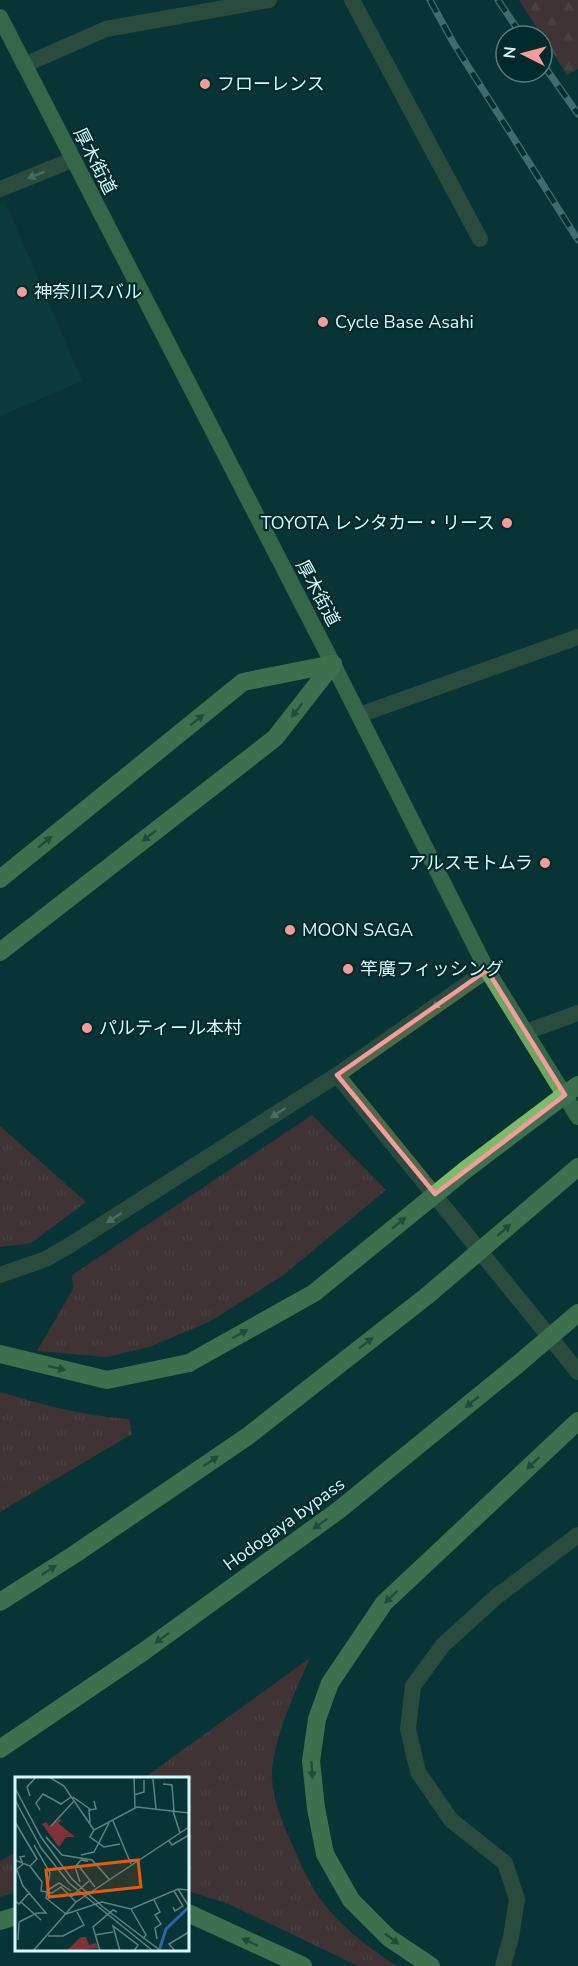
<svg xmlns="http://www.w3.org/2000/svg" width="578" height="1966" font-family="'Nunito Sans','Noto Sans JP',sans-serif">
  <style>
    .built { fill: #0f4244 }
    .grass { fill: url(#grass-tufts) }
    .forest { fill: url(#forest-firs) }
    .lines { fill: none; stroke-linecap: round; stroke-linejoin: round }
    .service { stroke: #506949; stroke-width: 16 }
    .minor { stroke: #506949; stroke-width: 16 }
    .primary { stroke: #70a462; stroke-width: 16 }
    .motorway { stroke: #7dbb6b; stroke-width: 18 }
    .rail-casing { stroke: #87adae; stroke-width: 7 }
    .rail { stroke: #002a2b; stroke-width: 4.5; stroke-dasharray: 14; stroke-linecap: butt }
    .motorway-bridge { stroke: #7dbb6b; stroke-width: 18 }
    .oneway { fill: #93b2a2 }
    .oneway2 { fill: #386b48 }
    .marked { fill: none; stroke: #f59b9c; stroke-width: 4.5; stroke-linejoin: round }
    .poi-dot { fill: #f59b9c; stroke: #002a2b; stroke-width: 2 }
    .labels { text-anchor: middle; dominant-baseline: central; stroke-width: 4.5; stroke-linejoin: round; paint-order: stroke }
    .poi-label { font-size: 18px; fill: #d6fafb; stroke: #002a2b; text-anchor: start }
    .street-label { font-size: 18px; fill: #d6fafb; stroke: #002a2b }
    .inset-river { fill: none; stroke: #3161aa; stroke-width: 3 }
    .inset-road { fill: none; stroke: #5b8384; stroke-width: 1.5 }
    .view { fill: #e8590c; fill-opacity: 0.15; stroke: #e8590c; stroke-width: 3 }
    .inset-edge { fill: none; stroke: #d6fafb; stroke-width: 3 }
  </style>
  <defs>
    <pattern id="grass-tufts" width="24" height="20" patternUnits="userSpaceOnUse" patternTransform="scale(1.5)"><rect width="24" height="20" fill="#803237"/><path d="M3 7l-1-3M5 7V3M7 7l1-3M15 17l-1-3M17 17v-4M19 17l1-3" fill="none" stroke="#915155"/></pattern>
    <pattern id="forest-firs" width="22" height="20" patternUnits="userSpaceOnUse" patternTransform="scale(1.5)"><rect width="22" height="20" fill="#803237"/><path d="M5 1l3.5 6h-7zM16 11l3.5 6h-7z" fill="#915155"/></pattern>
  </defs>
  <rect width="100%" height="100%" fill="#093435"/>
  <path class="built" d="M 5,202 L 82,381 L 0,416 L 0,204 Z"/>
  <g class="grass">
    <path d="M 312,1115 L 386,1190 L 282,1276 L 209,1322 L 149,1347 L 107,1357 L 37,1351 L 73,1289 L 72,1275 Z"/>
    <path d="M 0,1126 L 86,1202 L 31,1243 L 0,1247 Z"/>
    <path d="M 0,1392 C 43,1405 84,1416 129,1419 L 132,1434 L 0,1512 Z"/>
    <path d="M 310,1658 C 296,1690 270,1745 272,1779 C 273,1800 282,1821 290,1840 C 298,1857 306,1877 316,1893 C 336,1923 367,1947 397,1966 L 358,1966 L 229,1904 L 188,1891 L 188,1778 L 144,1778 Z"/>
    <path d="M 16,1852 L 16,1892 L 0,1897 L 0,1861 Z"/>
  </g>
  <path class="forest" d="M 519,0 L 578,0 L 578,69 L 567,75 Z"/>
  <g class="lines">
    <g class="service">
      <path d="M 352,0 L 480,239"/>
      <path d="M 24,65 L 106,29 L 269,0"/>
      <path d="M 359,715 L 578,637"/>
    </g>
    <g class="minor">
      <path d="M 0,189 L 72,160"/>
      <path d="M 526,1032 L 578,1013"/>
      <path d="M 337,1075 L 578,1372"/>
      <path d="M 0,1275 L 46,1259 L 70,1245 L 337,1075 L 487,970"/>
      <path d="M 503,1966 L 511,1937 L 517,1899 L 505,1863 L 451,1820 L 418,1772 L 408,1729 L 413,1686 L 443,1645 L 496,1597 L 578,1535"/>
    </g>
    <path class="primary" d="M 0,17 L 333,664 L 487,970 L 578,1117"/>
    <g class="motorway">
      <path d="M 0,879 L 243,682 L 333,664"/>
      <path d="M 0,952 L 275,738 L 333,664"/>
      <path d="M 0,1354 L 107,1380 L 189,1363"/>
      <path d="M 0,1602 L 75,1554 L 248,1436 L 428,1295"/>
      <path d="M 0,1749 L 143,1652 L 339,1510 L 517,1365"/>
      <path d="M 188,1913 L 303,1966"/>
      <path d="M 0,1921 L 16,1916"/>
      <path d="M 431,1966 L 389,1938 L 351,1900 L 325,1854 L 316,1808 L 311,1761 L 317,1719 L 330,1683 L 384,1603 L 578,1421"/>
    </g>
    <g class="rail-casing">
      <g id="rail">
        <path d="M 430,0 L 454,44 L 578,240"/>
        <path d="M 498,0 L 522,36"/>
        <path d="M 542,63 L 578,114"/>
      </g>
    </g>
    <use href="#rail" class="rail"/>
    <g class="motorway-bridge">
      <path d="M 428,1295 L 578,1167"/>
      <path d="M 189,1363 L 314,1293 L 464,1171 L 578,1085"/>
      <path d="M 517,1365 L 578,1313"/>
    </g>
  </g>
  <defs><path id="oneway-solid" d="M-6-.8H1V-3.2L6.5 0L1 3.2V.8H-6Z" transform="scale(1.5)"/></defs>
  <g class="oneway">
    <use href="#oneway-solid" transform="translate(36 175) rotate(158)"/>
    <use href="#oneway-solid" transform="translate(439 1003) rotate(145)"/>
    <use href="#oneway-solid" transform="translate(278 1113) rotate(147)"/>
    <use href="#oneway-solid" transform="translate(114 1218) rotate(147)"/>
  </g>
  <g class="oneway2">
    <use href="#oneway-solid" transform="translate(297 710) rotate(128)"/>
    <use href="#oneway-solid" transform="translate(197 720) rotate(-39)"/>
    <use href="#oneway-solid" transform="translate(149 836) rotate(142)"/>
    <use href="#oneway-solid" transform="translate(45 842) rotate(-39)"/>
    <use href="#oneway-solid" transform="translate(399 1223) rotate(-39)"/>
    <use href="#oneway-solid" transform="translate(504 1230) rotate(-41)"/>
    <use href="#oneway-solid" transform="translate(240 1334) rotate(-29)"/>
    <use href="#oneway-solid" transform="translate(366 1343) rotate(-38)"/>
    <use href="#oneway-solid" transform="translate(57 1368) rotate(13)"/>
    <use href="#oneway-solid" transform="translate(472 1402) rotate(141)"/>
    <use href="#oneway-solid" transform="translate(211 1461) rotate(-34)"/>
    <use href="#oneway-solid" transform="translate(533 1463) rotate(137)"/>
    <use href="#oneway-solid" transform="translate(320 1524) rotate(144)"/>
    <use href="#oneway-solid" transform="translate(49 1570) rotate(-33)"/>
    <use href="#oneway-solid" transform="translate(391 1597) rotate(136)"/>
    <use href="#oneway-solid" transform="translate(162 1638) rotate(144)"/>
    <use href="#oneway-solid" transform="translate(312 1770) rotate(86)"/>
    <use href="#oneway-solid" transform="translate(392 1939) rotate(38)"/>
    <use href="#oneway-solid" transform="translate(250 1942) rotate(-155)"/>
  </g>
  <path d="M0 0H578V1966H0ZM 487,970 L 565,1095 L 435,1194 L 337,1075 Z" fill="#093435" fill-opacity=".55" fill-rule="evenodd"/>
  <path class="marked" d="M 487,970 L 565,1095 L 435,1194 L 337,1075 Z"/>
  <g class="poi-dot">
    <circle cx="205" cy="84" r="6"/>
    <circle cx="22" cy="292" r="6"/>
    <circle cx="323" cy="322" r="6"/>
    <circle cx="507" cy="523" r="6"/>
    <circle cx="545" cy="863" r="6"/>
    <circle cx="290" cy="930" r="6"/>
    <circle cx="348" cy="969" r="6"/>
    <circle cx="87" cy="1028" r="6"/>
  </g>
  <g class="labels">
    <g class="poi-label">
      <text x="217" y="84">フローレンス</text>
      <text x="34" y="292">神奈川スバル</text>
      <text x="335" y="322">Cycle Base Asahi</text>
      <text x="495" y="523" text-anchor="end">TOYOTA レンタカー・リース</text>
      <text x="533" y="863" text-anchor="end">アルスモトムラ</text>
      <text x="302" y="930">MOON SAGA</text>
      <text x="360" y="969">竿廣フィッシング</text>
      <text x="99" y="1028">パルティール本村</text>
    </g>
    <g class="street-label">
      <text transform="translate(95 161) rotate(63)">厚木街道</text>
      <text transform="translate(318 593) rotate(62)">厚木街道</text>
      <text transform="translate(284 1524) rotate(-36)">Hodogaya bypass</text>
    </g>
  </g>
  <g transform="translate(15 1777)">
    <rect width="174" height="174" fill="#093435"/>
    <path d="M 66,160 L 71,160 L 74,168 L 81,166 L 83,171 L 51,174 Z" fill="#803237"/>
    <path d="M 45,42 L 47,44 L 43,46 L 60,60 L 51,60 L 44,70 L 27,47 L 31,45 L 34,49 Z" fill="#803237"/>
    <path class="inset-river" d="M 144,174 L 151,152 L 174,130"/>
    <path class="inset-road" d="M 34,0 L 49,9 L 79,53M 119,0 L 120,31M 138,2 L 141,32M 148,7 L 157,8 L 159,34M 0,11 L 26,60 L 57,102 L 88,130 L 146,174M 119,18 L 129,15 L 129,3M 15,19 L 12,10 L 21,0M 58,20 L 75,32M 0,23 L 26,71 L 54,106 L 138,174M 25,33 L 21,26 L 28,17 L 46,27 L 56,20M 158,34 L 165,56M 98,44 L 116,87M 0,45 L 22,82 L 15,89M 75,46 L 74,33 L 81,32 L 79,24M 36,49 L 59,24M 31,60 L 47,78 L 77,83 L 94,102M 154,64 L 157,68 L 174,58M 105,67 L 89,70 L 75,60 L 79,53 L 122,30 L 174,36M 19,68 L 35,96 L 31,121 L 51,137M 66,78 L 79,75 L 94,46M 0,83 L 15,89 L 27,105 L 26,114 L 37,116 L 46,110 L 61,125M 63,88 L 80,110M 1,93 L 8,87 L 5,80 L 10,79M 2,93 L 8,109 L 31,136 L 22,136 L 4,145M 65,105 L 60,90 L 66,83 L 73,84M 163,112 L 173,128M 33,113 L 44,106 L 56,114M 56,120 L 74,104M 139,123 L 145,135 L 140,138 L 146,147 L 140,151 L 142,162M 0,124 L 4,127 L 14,116M 6,125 L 26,143M 158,130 L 160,134 L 168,129 L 159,114M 116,132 L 131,158 L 128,162M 51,137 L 87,125 L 116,132 L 163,112 L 174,113M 80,158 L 98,155M 33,159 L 48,159 L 69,148 L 62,135M 3,163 L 4,145M 18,174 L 61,125 L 174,50M 85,174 L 78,150 L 98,133 L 102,135M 105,174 L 98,149 L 123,168 L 119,174M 160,174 L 154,167 L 174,155"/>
    <path class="view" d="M 123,83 L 126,110 L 34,120 L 31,93 Z"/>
    <rect width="174" height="174" class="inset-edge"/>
  </g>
  <g transform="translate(524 54) rotate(276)"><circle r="28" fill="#002a2b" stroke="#567d7e" stroke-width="1.5"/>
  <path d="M0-4.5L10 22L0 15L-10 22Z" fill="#f59b9c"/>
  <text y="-9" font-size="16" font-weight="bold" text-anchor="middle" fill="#d6fafb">N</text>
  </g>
</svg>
